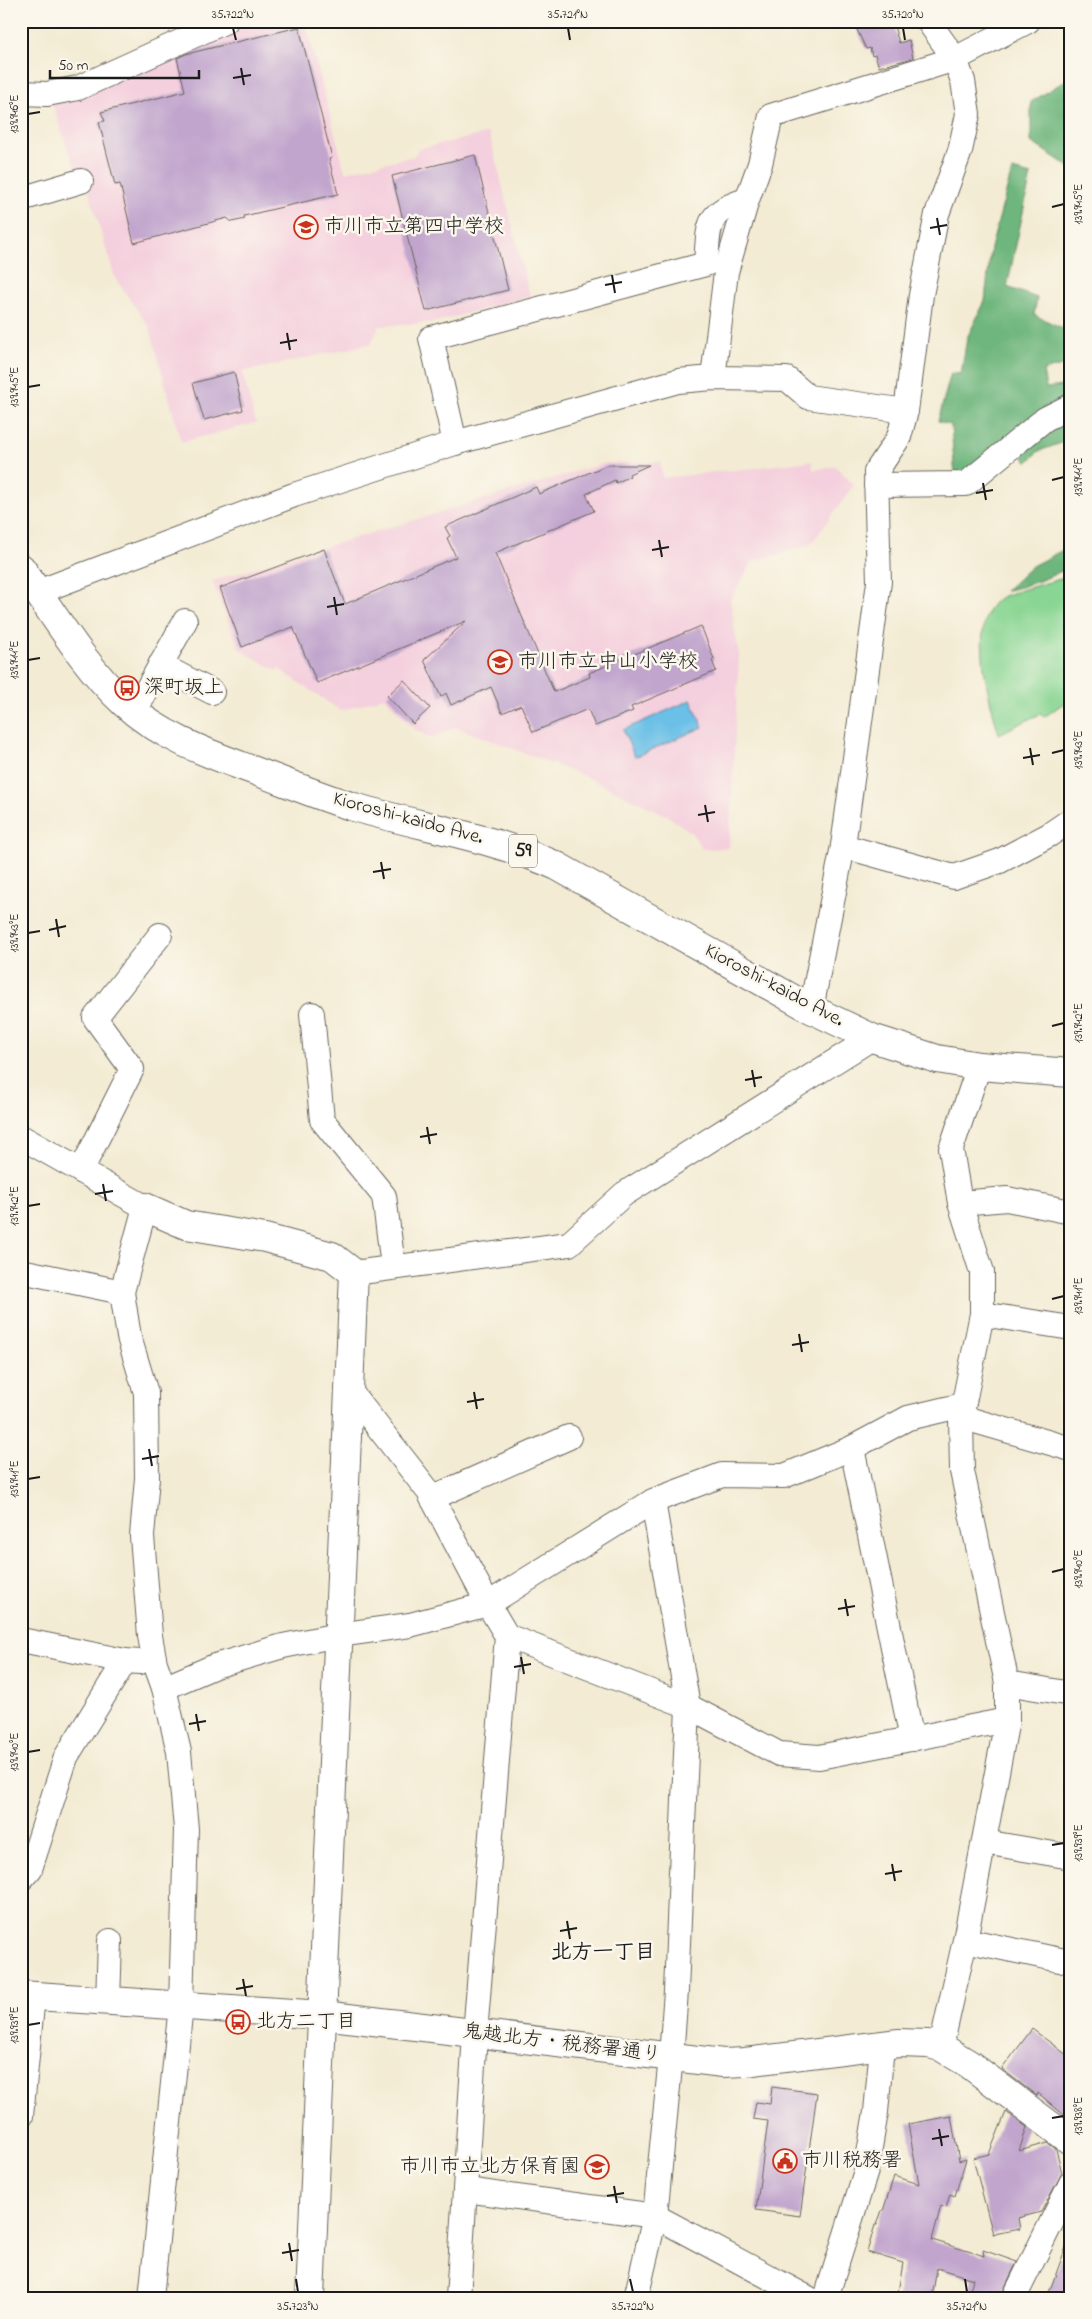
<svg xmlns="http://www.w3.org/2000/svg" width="1092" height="2319" font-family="'Indie Flower','Klee One',sans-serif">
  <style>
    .built { fill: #f4cfdd }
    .green { fill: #89d593; stroke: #527858 }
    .forest { fill: #6eb67d; stroke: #45694c }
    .water { fill: #6bc0e7; stroke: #446e82 }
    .building { fill: #c1a5cd }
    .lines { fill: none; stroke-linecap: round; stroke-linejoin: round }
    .minor-casing { stroke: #67645c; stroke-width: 26 }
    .tertiary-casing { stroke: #67645c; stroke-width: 30 }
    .primary-casing { stroke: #67645c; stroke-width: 30 }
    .minor { stroke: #fff; stroke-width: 24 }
    .tertiary { stroke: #fff; stroke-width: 28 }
    .primary { stroke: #fff; stroke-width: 28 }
    .ticks { fill: none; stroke: #1c1c1c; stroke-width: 2 }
    .labels { text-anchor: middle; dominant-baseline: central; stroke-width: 5; stroke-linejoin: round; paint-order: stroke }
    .shield { fill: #fbf7ec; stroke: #5f5e5a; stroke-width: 1 }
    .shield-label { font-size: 19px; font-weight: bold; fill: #1c1c1c }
    .poi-label { font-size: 20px; fill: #1c1c1c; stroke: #fbf7ec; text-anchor: start }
    .street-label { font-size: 20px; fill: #1c1c1c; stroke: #fbf7ec }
    .neighbourhood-label { font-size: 21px; font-weight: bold; fill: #1c1c1c; stroke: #fbf7ec }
    .neatline { fill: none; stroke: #1c1c1c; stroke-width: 2 }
    .ticks-label { font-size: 12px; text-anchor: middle; fill: #1c1c1c }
  </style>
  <rect width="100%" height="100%" fill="#fbf7ec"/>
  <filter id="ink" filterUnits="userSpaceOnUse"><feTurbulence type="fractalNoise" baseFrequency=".02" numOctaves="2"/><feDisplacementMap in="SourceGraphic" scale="10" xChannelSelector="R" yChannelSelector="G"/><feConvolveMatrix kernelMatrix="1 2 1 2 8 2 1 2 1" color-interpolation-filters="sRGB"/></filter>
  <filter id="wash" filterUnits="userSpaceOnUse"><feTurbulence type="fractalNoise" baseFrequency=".0096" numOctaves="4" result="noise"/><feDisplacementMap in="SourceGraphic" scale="20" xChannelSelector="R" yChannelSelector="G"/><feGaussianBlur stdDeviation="1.12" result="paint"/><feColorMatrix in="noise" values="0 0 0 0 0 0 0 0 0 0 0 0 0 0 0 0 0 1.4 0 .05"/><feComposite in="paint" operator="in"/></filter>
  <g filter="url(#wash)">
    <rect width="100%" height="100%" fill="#f3ebd3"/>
    <g class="built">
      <path d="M 242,21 L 305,21 L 345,172 L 414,156 L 418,149 L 489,133 L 530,296 L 436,322 L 379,326 L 371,344 L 242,372 L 256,423 L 181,442 L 150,328 L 115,278 L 84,176 L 76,171 L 51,101 L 71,99 Z"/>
      <path d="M 812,461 L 813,470 L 835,466 L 854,485 L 811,544 L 752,562 L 730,600 L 739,655 L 729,848 L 702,849 L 692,833 L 666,815 L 639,802 L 584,776 L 456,727 L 430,738 L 413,728 L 384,697 L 341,711 L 279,669 L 277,671 L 239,649 L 212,581 L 605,463 L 660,462 L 663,478 Z"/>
    </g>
    <path class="green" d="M 1071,576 L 1071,698 L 1044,717 L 1040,714 L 999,734 C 990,702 967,623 998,599 C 1006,593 1058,580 1071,576 Z"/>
    <g class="forest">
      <path d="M 1071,77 L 1071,168 L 1031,142 L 1031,102 Z"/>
      <path d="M 1012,170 L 1031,175 L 1007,287 L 1037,298 L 1034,315 L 1071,332 L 1069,364 L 1043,371 L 1046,388 L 1071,385 L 1071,396 L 995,455 L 955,477 L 951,425 L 938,421 L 951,373 L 961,374 L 967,338 L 985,301 L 991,248 Z"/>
      <path d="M 1071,414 L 1071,451 L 1067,441 L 1039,451 L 1027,463 L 1021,450 Z"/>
      <path d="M 1071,544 L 1071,565 C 1050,579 1028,585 1005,591 L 1032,566 L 1061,551 Z"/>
    </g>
    <path class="water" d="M 691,700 L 703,727 L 635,757 L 623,730 Z"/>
    <g id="blocks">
      <g class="building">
        <path d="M 853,21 L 882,21 L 885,28 L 894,26 L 899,43 L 909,40 L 913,58 L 879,67 L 875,55 L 872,56 L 870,48 L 866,49 Z"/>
        <path d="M 299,27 L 332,158 L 329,159 L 338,194 L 244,216 L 245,219 L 232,222 L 227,218 L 134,243 L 120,184 L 115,185 L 99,122 L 105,121 L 101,112 L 185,91 L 177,58 L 186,54 Z"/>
        <path d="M 475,155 L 508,290 L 426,311 L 392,176 Z"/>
        <path d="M 234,372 L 243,410 L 204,420 L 193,383 Z"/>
        <path d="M 607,465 L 649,465 L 629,474 L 630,476 L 616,483 L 615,480 L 586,494 L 594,511 L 495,553 L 554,692 L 590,677 L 589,673 L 701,626 L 714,659 L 712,660 L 716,671 L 631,707 L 633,711 L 595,726 L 588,709 L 533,732 L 521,705 L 502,713 L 491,687 L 451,705 L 446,693 L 441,697 L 424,660 L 466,621 L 317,683 L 293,627 L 242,647 L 220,588 L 324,549 L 345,604 L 456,557 L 447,538 L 450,536 L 445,527 L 536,487 L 539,494 Z"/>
        <path d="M 404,680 L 430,708 L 413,724 L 387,696 Z"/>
        <path d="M 1032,2029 L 1071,2058 L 1071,2121 L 1038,2093 L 1037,2096 L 1002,2069 Z"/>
        <path d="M 772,2087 L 817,2093 L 800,2216 L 756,2210 L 768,2121 L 753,2119 L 756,2102 L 770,2104 Z"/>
        <path d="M 1006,2112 L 1027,2127 L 1019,2151 L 1048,2143 L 1056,2149 L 1062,2173 L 1041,2212 L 1018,2218 L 1020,2229 L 993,2234 L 973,2158 L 989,2154 Z"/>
        <path d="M 951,2116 L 959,2161 L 966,2159 L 955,2196 L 950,2194 L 946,2208 L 941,2206 L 932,2240 L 984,2256 L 983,2250 L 1017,2262 L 1000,2298 L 968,2298 L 973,2279 L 937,2268 L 932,2298 L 897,2298 L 903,2263 L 867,2252 L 875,2225 L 877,2225 L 882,2210 L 883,2211 L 894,2176 L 919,2184 L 908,2124 Z"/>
        <path d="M 1069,2239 L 1071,2239 L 1071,2298 L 1047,2298 Z"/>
      </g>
    </g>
  </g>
  <g filter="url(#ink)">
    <use href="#blocks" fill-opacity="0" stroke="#67645c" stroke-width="1"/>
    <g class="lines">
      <g class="minor-casing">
        <g id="minor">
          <path d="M 21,93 L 47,94 L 78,88 L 226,21"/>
          <path d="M 21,199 L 81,181"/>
          <path d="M 713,378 L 726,272 L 747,200 L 760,164 L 771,116 L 955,59 L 1028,21"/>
          <path d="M 455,443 L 431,338 L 706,264 C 709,226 705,211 747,200"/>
          <path d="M 876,485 L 966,484 L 1045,419 L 1071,406"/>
          <path d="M 38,592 L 294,495 L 455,443 L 678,381 L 713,378 L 787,379 L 808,397 L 906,411"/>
          <path d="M 160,665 L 212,692"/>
          <path d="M 135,711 L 185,621"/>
          <path d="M 843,846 L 954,877 L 1000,861 L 1049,835 L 1071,820"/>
          <path d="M 811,1009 L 843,846 L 879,582 L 876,472 L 899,437 L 906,411 L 921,295 L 937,214 L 960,151 L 968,114 L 963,81 L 955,59 L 928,21"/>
          <path d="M 312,1014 L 322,1120 L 384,1196 L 393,1266"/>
          <path d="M 21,1137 L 145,1207 L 122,1292 L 129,1337 L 146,1393 L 147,1478 L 142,1536 L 150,1636 L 155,1663 L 164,1688 L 179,1752 L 186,1829 L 181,2005 L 151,2298"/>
          <path d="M 81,1171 L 132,1069 L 95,1018 L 160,935"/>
          <path d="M 960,1203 L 1007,1199 L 1071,1212"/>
          <path d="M 21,1271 L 122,1292"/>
          <path d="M 354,1273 L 569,1244 L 624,1194 L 872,1038"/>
          <path d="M 982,1314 L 1071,1328"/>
          <path d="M 349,1390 L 429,1492 L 488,1604 L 507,1636 L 688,1706 L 779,1754 L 819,1757 L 1007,1720"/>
          <path d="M 961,1417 L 1071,1449"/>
          <path d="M 852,1448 L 912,1739"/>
          <path d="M 432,1498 L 569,1437"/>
          <path d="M 21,1640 L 125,1661 L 140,1662"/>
          <path d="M 1007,1683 L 1071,1694"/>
          <path d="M 164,1688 L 215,1666 L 283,1646 L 338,1635 L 410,1625 L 488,1604 L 653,1501 L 722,1475 L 784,1476 L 852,1448 L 908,1418 L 963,1405"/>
          <path d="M 984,1842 L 1071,1857"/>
          <path d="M 21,1879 L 30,1869 L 66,1757 L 125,1661"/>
          <path d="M 965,1940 L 1060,1960"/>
          <path d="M 108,2001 L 110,1941"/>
          <path d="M 941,2047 L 965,1940 L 1007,1720 L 1007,1683 L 962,1471 L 961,1417 L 982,1314 L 982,1272 L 960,1203 L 951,1149 L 979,1066"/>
          <path d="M 21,2116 L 33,1996"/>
          <path d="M 466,2190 L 655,2216 L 808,2298"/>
          <path d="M 458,2298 L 475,2034 L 507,1636"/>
          <path d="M 636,2298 L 655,2216 L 671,2057 L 676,1991 L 688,1706 L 653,1501"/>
          <path d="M 826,2298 L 866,2171 L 876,2112 L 882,2046"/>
          <path d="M 1014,2298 L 1071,2183"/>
        </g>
      </g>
      <g class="tertiary-casing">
        <g id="tertiary">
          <path d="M 145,1207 L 186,1225 L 265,1238 L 332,1256 L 354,1273 L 310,2298"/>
          <path d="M 21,1995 L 323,2015 L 723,2063 L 745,2062 L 899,2043 L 928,2044 L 941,2047 L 969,2064 L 1071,2141"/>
        </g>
      </g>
      <g class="primary-casing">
        <path id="primary" d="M 21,568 C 53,613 83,665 124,703 C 158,735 204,752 247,768 C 283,781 318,796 354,807 C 422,827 492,837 557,866 L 811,1009 L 872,1038 L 937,1059 L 979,1066 L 1071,1073"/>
      </g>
      <use href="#minor" class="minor"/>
      <use href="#tertiary" class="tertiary"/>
      <use href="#primary" class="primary"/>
    </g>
  </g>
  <path class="ticks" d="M 233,28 L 236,40M 568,28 L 570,40M 903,28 L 905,40M 241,68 L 244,85M 233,78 L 251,75M 28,114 L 40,112M 1052,207 L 1064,204M 937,218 L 940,235M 930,228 L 947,225M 612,275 L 615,293M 605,285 L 622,282M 287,333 L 290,350M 280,343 L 297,340M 28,387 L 40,385M 1052,480 L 1064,477M 983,483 L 986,500M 976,493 L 993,490M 659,540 L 662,557M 652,550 L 669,547M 334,597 L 337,615M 327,607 L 344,604M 28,660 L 40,658M 1030,748 L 1033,765M 1052,753 L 1064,750M 1023,758 L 1040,755M 705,805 L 708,822M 698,815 L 715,812M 381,862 L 384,879M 373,872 L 391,869M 56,919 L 59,937M 49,930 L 66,926M 28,933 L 40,931M 1052,1026 L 1064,1023M 752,1070 L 755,1087M 745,1080 L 762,1077M 427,1127 L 430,1144M 420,1137 L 437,1134M 103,1184 L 106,1201M 95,1194 L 113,1191M 28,1206 L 40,1204M 1052,1299 L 1064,1296M 799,1334 L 802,1352M 792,1345 L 809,1342M 474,1392 L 477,1409M 467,1402 L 484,1399M 149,1449 L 152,1466M 142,1459 L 159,1456M 28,1479 L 40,1477M 1052,1572 L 1064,1569M 845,1599 L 848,1616M 838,1609 L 855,1606M 521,1657 L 524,1674M 514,1667 L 531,1664M 196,1714 L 199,1731M 189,1724 L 206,1721M 28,1752 L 40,1750M 1052,1845 L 1064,1843M 892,1864 L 895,1881M 885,1874 L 902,1871M 567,1921 L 570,1939M 560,1931 L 577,1928M 243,1979 L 246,1996M 236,1989 L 253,1986M 28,2025 L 40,2023M 1052,2118 L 1064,2116M 939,2129 L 942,2146M 932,2139 L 949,2136M 614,2186 L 617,2203M 607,2196 L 624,2193M 289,2243 L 292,2261M 282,2253 L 299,2250M 296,2279 L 298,2292M 630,2279 L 633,2292M 965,2279 L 967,2292"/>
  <defs>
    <g id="school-ring" transform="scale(1.25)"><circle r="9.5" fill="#fbf7ec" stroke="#c8321e" stroke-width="1.5"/><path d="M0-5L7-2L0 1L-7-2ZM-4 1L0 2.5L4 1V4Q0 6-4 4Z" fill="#c8321e"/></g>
    <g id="bus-ring" transform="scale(1.25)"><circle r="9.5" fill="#fbf7ec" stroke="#c8321e" stroke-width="1.5"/><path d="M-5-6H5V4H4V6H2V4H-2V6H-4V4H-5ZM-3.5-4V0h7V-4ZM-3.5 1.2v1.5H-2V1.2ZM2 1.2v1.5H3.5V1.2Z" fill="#c8321e"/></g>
    <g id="civic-ring" transform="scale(1.25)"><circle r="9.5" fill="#fbf7ec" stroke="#c8321e" stroke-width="1.5"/><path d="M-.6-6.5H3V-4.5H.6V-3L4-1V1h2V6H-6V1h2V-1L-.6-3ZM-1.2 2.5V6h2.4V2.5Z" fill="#c8321e"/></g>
  </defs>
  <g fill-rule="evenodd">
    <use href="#school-ring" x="306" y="227"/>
    <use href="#school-ring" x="500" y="662"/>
    <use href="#bus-ring" x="127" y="688"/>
    <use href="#bus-ring" x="238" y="2022"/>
    <use href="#civic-ring" x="785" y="2161"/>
    <use href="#school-ring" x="597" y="2167"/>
  </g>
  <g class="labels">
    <rect class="shield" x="509" y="834.5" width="28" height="33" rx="4"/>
    <g class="shield-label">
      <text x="523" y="851">59</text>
    </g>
    <g class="poi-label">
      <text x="324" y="227">市川市立第四中学校</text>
      <text x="518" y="662">市川市立中山小学校</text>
      <text x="144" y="688">深町坂上</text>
      <text x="256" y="2022">北方二丁目</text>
      <text x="802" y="2161">市川税務署</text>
      <text x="580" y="2167" text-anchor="end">市川市立北方保育園</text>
    </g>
    <g class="street-label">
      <text transform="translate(408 819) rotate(15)">Kioroshi-kaido Ave.</text>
      <text transform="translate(774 986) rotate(28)">Kioroshi-kaido Ave.</text>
      <text transform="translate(562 2044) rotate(7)">鬼越北方・税務署通り</text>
    </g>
    <g class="neighbourhood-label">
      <text x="603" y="1953">北方一丁目</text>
    </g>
  </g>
  <rect width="1092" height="2319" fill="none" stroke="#fbf7ec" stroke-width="55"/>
  <path d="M50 70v8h149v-8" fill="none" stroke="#1c1c1c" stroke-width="2.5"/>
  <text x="58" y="70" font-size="15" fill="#1c1c1c" stroke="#fbf7ec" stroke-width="4" paint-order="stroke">50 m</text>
  <rect x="28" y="28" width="1036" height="2264" class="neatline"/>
  <g class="ticks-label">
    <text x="233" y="18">35.722°N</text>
    <text x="568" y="18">35.721°N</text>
    <text x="903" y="18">35.720°N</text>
    <text transform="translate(14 114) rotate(-90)" y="4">139.946°E</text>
    <text transform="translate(1078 204) rotate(-90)" y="4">139.945°E</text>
    <text transform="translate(14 387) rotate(-90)" y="4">139.945°E</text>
    <text transform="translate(1078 477) rotate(-90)" y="4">139.944°E</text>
    <text transform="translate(14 660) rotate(-90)" y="4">139.944°E</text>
    <text transform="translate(1078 750) rotate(-90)" y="4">139.943°E</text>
    <text transform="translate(14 933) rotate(-90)" y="4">139.943°E</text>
    <text transform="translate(1078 1023) rotate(-90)" y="4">139.942°E</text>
    <text transform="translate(14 1206) rotate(-90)" y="4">139.942°E</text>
    <text transform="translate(1078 1296) rotate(-90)" y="4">139.941°E</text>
    <text transform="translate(14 1479) rotate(-90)" y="4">139.941°E</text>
    <text transform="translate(1078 1569) rotate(-90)" y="4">139.940°E</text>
    <text transform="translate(14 1752) rotate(-90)" y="4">139.940°E</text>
    <text transform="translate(1078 1843) rotate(-90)" y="4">139.939°E</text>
    <text transform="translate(14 2025) rotate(-90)" y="4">139.939°E</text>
    <text transform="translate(1078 2116) rotate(-90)" y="4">139.938°E</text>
    <text x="298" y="2310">35.723°N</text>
    <text x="633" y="2310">35.722°N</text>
    <text x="967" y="2310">35.721°N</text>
  </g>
</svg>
